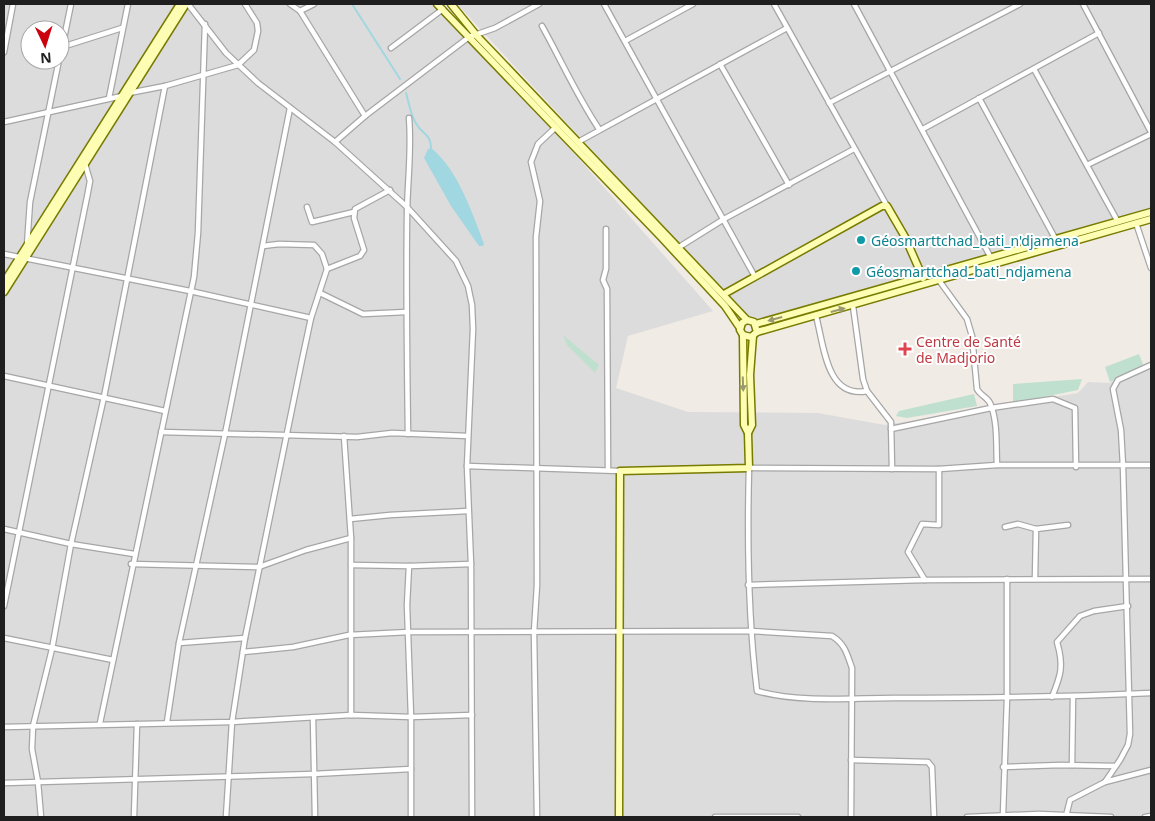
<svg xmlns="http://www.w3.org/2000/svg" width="1155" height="821" font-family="'Noto Sans',sans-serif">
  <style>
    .residential { fill: #dddcdc; fill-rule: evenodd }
    .wetland { fill: #c0e0cf }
    .water { fill: #a1d7e1 }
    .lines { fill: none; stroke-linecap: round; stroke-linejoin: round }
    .stream { stroke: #a1d7e1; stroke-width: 2 }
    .street-casing { stroke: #a6a6a6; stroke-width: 7 }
    .secondary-casing { stroke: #777b00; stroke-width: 9 }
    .street { stroke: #fff; stroke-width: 4.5 }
    .secondary { stroke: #fefdb4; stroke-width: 6 }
    .oneway { fill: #9a9971 }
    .culture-dot { fill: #0f9aa8; stroke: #fff; stroke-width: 2 }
    .health-dot { fill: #e0444e; stroke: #fff; stroke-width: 2 }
    .labels { text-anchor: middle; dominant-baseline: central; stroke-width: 4; stroke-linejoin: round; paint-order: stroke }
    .culture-label { font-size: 14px; fill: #0d838f; stroke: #fff; text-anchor: start }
    .health-label { font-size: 14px; fill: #be3a42; stroke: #fff; text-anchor: start }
  </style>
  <rect width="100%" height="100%" fill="#f0ebe4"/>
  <g class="residential">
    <path d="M 4,4 L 437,4 L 527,100 L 713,311 L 628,336 L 616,388 L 688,412 L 818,413 L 885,425 L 1078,393 L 1088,382 L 1109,383 L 1151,368 L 1151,817 L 4,817 ZM 30,30 L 60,30 L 60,60 L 30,60 Z"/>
    <path d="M 457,4 L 1151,4 L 1151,211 L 753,324 Z"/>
  </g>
  <g class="wetland">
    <path d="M 563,335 L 599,365 L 595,373 L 567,345 Z"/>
    <path d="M 1139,354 L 1144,367 L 1110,382 L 1105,367 Z"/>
    <path d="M 1082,379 L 1078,390 L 1013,403 L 1013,384 Z"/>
    <path d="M 974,394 L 977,406 L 907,418 L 896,416 L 899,411 Z"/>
  </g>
  <path class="water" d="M 431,148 C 457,168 473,214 484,244 L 483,246 L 479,246 L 451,206 L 424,158 L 428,149 Z"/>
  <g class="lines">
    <g class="stream">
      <path d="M 352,4 L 400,79"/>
      <path d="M 406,93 C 409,103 411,117 417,125 C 423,135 431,134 431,148"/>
    </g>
    <g class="street-casing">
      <g id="street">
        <path d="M 188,4 L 226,53 L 258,83 L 335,142 L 407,207 L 456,261 L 468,286 L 472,305 L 473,329 L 467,466 L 471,564 L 472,817"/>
        <path d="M 290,4 L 300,11 L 365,116"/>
        <path d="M 604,4 L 754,275"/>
        <path d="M 774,4 L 887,206"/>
        <path d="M 854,4 L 991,258"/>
        <path d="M 1083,4 L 1151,132"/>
        <path d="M 300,11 L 314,4"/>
        <path d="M 542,26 C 561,60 577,96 599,129"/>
        <path d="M 625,41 L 693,4"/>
        <path d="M 62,47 L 122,28"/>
        <path d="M 391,48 L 443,9"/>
        <path d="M 4,52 L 13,4"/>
        <path d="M 60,58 L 71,4"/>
        <path d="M 720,64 L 789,185"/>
        <path d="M 1034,69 L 1118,222"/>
        <path d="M 129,93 L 165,86 L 238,65 L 254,50 L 258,31 L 257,23 L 245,4"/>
        <path d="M 109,98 L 128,4"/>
        <path d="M 979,98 L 1056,240"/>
        <path d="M 829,103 L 1020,4"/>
        <path d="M 4,122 L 122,96"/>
        <path d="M 923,129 L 1099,33"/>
        <path d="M 335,142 L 365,116 L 469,37 L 495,28 L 539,4"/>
        <path d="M 578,142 L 787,28"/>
        <path d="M 1087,165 L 1151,134"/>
        <path d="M 307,207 L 312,222 L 354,212"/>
        <path d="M 1136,223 L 1151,268"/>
        <path d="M 606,229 L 606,269 L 603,280 L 607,289 L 608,470"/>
        <path d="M 27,245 L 30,202 L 59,60"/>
        <path d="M 263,246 L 279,244 L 314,245 L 322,254 L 327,269"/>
        <path d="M 676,249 L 724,219 L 854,149"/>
        <path d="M 4,254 L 190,291 L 311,318"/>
        <path d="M 938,279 L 967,319 L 972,336 L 977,389 C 980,395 987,397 990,403 C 998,421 996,446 997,465"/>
        <path d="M 320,293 L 363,314 L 406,312"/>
        <path d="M 853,306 L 863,379 L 867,391 L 891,422 L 892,469"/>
        <path d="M 816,316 C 824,345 826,399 867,391"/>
        <path d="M 4,376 L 165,411"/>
        <path d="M 891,429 L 991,408 L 1053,399 L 1075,408 L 1076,467"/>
        <path d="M 161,432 L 357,437 L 392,433 L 468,436"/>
        <path d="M 408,434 C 407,362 406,289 407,217 C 407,184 412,152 409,118"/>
        <path d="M 1151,465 L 997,465 L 939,469 L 749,468 C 747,543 748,617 757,691 C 801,703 849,698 893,698 C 980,698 1065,697 1151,693"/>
        <path d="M 467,466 L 620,471"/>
        <path d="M 350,519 L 390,515 L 468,511"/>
        <path d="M 1005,527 L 1018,524 L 1036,529"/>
        <path d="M 4,529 L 71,544 L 134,554"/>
        <path d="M 131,564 L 259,567 L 306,550 L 351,538 L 344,436"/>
        <path d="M 351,565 L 409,566"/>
        <path d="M 1035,579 L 1036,529 L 1068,525"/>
        <path d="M 925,580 L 908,552 L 922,524 L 939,525 L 939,469"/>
        <path d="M 748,585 L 925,580 L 1151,579"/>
        <path d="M 4,606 L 88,192 L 90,181 L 85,164"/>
        <path d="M 4,638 L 113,660"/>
        <path d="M 179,643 L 245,638"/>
        <path d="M 243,652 L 293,647 L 349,635 L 409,632 L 750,631 L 832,636 C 845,644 847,654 852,668 L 851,817"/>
        <path d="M 1052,697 C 1061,675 1064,666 1057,642 L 1080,616 L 1094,611 L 1128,606"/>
        <path d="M 351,715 L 351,538"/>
        <path d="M 313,718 L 315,817"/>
        <path d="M 167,722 L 179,643 L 225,434 L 290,108"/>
        <path d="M 100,723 L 194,277 L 198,233 L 205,24"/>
        <path d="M 4,727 L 232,722 L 351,715 L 411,717 L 472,715"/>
        <path d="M 851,760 L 928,762 L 932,767 L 934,817"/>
        <path d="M 1072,765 L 1073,697"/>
        <path d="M 1003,767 L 1061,765 L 1115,766"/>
        <path d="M 1105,782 L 1151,770"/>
        <path d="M 4,783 L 313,774 L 411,769"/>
        <path d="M 1003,815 L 1007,698 L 1007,579"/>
        <path d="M 1066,816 L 1070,800 L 1105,782 L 1120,760 L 1128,745 L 1130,734 L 1123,466 L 1121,430 L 1113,389 L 1118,380 L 1151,365"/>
        <path d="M 41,817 L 38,782 L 32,749 L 33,726 L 52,649 L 71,544 L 104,397 L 165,86"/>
        <path d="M 134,817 L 137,724"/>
        <path d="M 226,817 L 232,722 L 245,638 L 302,360 L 311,318 L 327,269 L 360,256 L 364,250 L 354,218 L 355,209 L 390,190"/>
        <path d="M 411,817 L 411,717 L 407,605 L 409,566 L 471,564"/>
        <path d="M 537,817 L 534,632 L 537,585 L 536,237 L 540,201 L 531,162 L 538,144 L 556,127"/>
        <path d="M 715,817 L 798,817"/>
        <path d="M 967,817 L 1039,814 L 1111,817"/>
        <path d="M 1145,817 L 1151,816"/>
      </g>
    </g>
    <g class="secondary-casing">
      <g id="secondary">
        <path d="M 437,4 L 661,237 L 725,306 L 740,328"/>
        <path d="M 451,4 L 477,36 L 747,320 L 754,322 L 757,332 L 751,337 L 743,335 L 740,330 L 742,323 L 747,320"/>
        <path d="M 4,282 L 180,4"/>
        <path d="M 4,292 L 186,4"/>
        <path d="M 724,294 L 882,206 L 887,206 L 905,237 L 923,278"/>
        <path d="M 756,324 L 1151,212"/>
        <path d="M 757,332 L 1151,219"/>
        <path d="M 743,335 L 744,425 L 748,433"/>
        <path d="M 619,817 L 620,471 L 749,468 L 748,433 L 752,425 L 750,375 L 753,336"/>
      </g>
    </g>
    <use href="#street" class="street"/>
    <use href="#secondary" class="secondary"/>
  </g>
  <defs><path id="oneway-solid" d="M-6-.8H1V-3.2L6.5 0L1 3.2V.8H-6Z" transform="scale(1.25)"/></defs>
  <g class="oneway">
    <use href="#oneway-solid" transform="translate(838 310) rotate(-15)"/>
    <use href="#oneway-solid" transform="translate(775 319) rotate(165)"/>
    <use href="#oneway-solid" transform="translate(743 384) rotate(88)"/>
  </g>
  <g class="culture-dot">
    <circle cx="861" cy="240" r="5"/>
    <circle cx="856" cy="271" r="5"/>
  </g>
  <path class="health-dot" d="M902.5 341.5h5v5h5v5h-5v5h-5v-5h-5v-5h5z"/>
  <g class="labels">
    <g class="culture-label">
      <text x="871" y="240">Géosmarttchad_bati_n'djamena</text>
      <text x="866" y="271">Géosmarttchad_bati_ndjamena</text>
    </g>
    <g class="health-label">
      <text x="916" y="341">Centre de Santé<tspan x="916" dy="16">de Madjorio</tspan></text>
    </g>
  </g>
  <rect width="1155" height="821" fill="none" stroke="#1f1f1f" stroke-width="10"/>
  <g transform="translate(45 45) rotate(176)"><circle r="24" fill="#ffffff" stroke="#a5a5a5"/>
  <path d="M0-4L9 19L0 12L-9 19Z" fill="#cd000e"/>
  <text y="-8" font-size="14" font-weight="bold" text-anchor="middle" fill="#1f1f1f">N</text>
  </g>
</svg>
